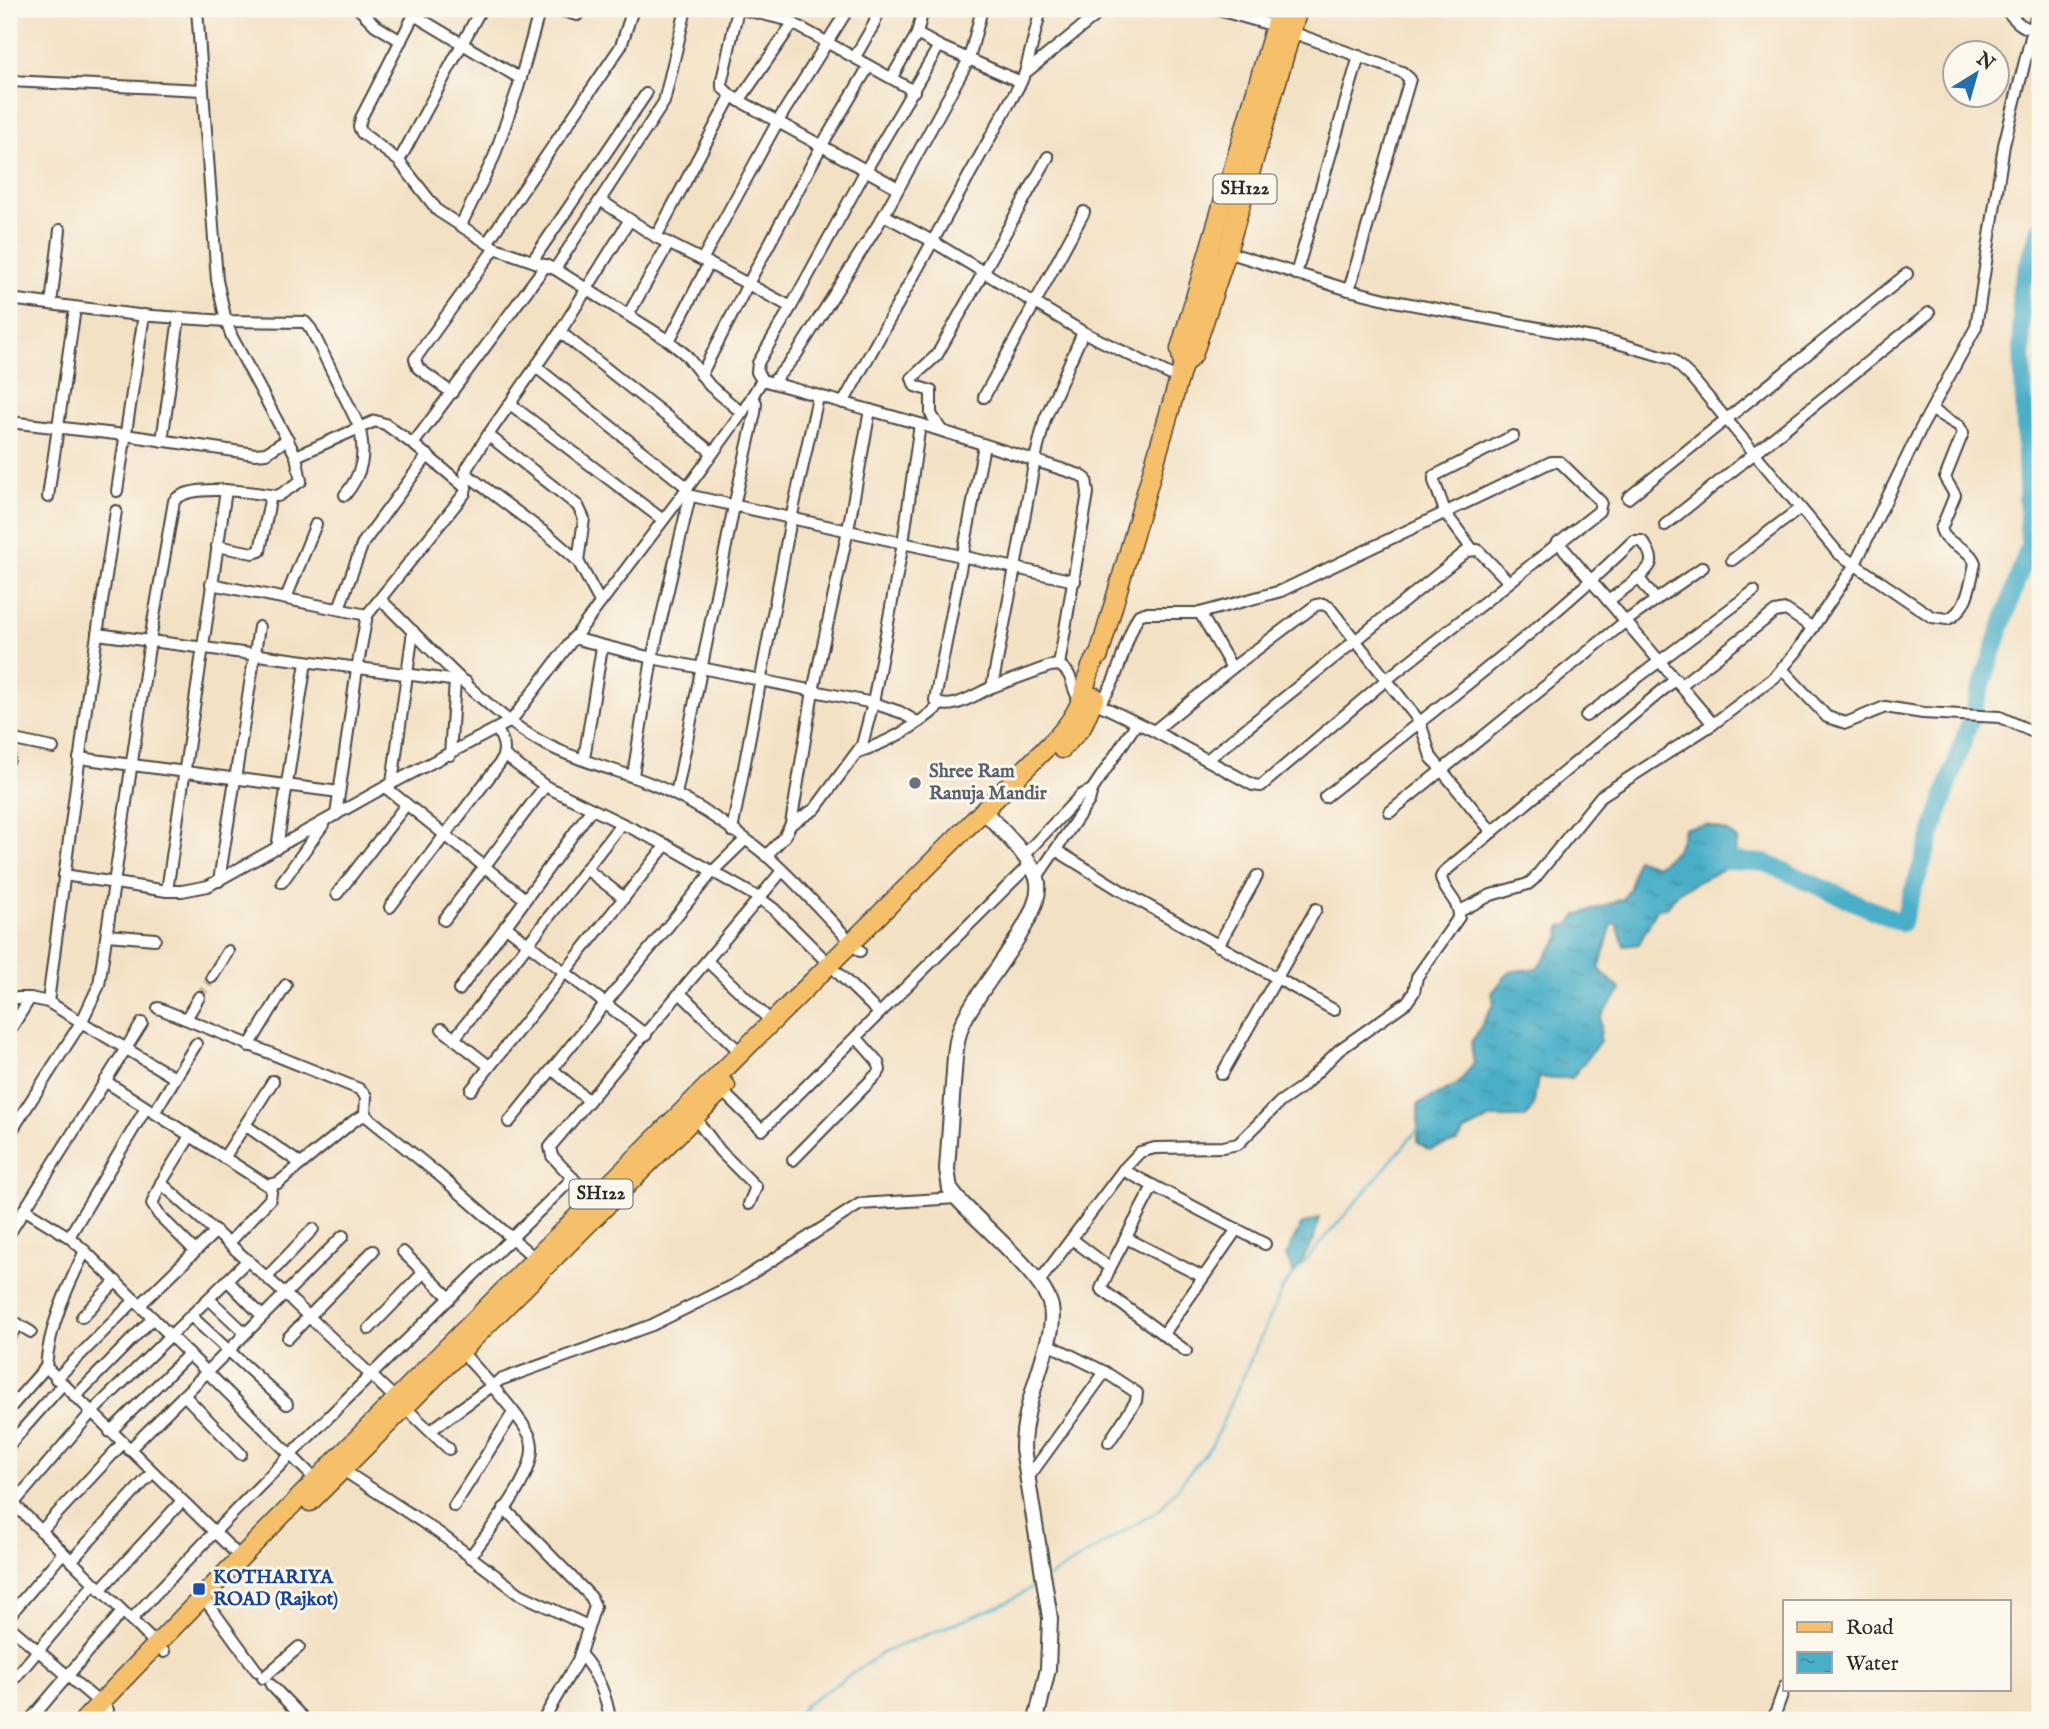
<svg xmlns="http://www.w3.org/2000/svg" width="2049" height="1729" font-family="'IM FELL English',serif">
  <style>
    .water { fill: url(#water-ripples); stroke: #3a6d7a; stroke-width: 2 }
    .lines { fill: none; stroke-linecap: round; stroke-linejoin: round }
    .stream { stroke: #49afc8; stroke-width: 2.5 }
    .river { stroke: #49afc8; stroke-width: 18 }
    .minor-tunnel { stroke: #cbbda5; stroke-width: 10; stroke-dasharray: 10 5; stroke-linecap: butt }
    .minor-casing { stroke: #494642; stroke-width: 14 }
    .tertiary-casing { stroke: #494642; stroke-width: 18 }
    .primary-casing { stroke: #494642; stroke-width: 21 }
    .minor { stroke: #fff; stroke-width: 10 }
    .tertiary { stroke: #fff; stroke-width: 14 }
    .primary { stroke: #f6c06b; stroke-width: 18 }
    .worship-dot { fill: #6b7280; stroke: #fbf7ec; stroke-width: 2.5 }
    .transit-dot { fill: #1a4fb4; stroke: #fbf7ec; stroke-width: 2.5 }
    .labels { text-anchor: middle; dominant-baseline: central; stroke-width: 6; stroke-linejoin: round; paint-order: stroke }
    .shield { fill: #fbf7ec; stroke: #696865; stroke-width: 2 }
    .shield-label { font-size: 18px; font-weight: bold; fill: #2b2b2b }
    .worship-label { font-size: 19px; font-weight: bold; fill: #5b616d; stroke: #fbf7ec; text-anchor: start }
    .transit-label { font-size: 19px; font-weight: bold; fill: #164399; stroke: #fbf7ec; text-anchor: start }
  </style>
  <defs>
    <pattern id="water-ripples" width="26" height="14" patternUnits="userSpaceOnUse" patternTransform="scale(1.75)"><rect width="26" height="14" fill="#49afc8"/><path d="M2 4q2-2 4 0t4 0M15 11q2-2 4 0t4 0" fill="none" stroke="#3d8fa3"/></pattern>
  </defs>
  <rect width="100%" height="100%" fill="#fbf7ec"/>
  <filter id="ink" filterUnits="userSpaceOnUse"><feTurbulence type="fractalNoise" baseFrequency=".0143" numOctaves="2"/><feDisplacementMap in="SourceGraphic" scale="14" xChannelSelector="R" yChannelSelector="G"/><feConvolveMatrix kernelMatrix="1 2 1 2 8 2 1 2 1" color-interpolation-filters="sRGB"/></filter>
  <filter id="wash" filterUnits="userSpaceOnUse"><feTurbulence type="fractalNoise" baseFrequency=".00686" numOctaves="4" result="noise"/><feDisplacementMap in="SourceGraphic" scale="28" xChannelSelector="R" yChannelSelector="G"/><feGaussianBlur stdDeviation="1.57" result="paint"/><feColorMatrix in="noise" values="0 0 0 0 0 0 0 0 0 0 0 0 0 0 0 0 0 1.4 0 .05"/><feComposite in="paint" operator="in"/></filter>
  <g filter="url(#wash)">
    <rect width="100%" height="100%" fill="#f3e1c4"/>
    <g class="water">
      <path d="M 1707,825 L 1728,832 L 1738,840 L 1732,865 L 1679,891 L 1667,907 L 1657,909 L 1639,944 L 1624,946 L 1617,924 L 1612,924 L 1599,969 L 1621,990 L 1601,1016 L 1600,1041 L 1572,1078 L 1538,1078 L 1533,1107 L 1525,1118 L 1491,1118 L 1465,1131 L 1457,1142 L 1429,1150 L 1418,1142 L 1418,1104 L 1458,1084 L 1474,1063 L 1471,1044 L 1494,1003 L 1492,993 L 1509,972 L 1537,968 L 1561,936 L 1560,927 L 1569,925 L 1577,915 L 1623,899 L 1630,888 L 1636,859 L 1656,866 C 1672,855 1681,848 1684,828 Z"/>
      <path d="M 1319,1218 L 1313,1242 L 1294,1274 L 1286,1256 L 1301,1225 Z"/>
    </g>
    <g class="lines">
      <g class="stream">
        <path d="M 1048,1578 L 1159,1510 L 1212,1445 L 1284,1286 L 1420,1127"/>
        <path d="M 795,1720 L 804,1706 L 884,1652 L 1008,1602 L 1039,1583"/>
      </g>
      <path class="river" d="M 1710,860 L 1766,863 L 1902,923 L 2029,545 L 2020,291 L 2040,227"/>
    </g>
  </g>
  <g filter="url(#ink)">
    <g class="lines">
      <path class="minor-tunnel" d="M 199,997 L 212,977"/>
      <g class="minor-casing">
        <g id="minor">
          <path d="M 197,9 L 217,280 L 226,321 L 232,337 L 296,456"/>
          <path d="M 359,9 L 375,25 L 401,41"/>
          <path d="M 417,9 L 361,118 L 359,127 L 362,133 L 399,161 L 438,211 L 495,248 L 555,269 L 669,341 L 686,355 L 710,386 L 742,413"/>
          <path d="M 556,9 L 577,15 L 581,9"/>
          <path d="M 738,9 L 722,80 L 722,87 L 731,96 L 898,188"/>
          <path d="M 741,9 L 787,20 L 914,91"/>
          <path d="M 1215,9 L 1275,26 L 1402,72 L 1410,79 L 1349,290"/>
          <path d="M 2005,9 C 2015,19 2019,27 2034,30"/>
          <path d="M 414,15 L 521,79"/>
          <path d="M 917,34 L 939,46 L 1021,82 L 1025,73 L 1104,9"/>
          <path d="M 855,57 L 874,24 L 879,9"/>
          <path d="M 1025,73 L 1041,9"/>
          <path d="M 892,77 L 917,34 L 923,9"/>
          <path d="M 9,81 L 203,90"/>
          <path d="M 739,101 L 793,23"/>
          <path d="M 399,161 L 481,9"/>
          <path d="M 600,200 L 656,237 L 702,260 L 778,121 L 848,9"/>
          <path d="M 884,215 L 932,241 L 1083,332 L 1179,379"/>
          <path d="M 461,225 L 494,157 L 518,88 L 540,9"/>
          <path d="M 656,237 L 731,96"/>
          <path d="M 487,243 L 621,46 L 633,9"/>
          <path d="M 1224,251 L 1349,290 L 1394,301 L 1614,342 L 1672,359 L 1691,377 L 1838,553 L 1932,617 L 1948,619 C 1968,610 1971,581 1975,563 C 1969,546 1946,546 1941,529 L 1955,495 L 1945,478 L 1963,433 L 1959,426 L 1932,410"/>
          <path d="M 533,260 L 646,94"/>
          <path d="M 702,260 L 748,284 L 822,145 L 869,66"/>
          <path d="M 555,269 L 664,102 L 686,9"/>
          <path d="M 1296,274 L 1359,56"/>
          <path d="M 9,299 L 138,315 L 226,321 L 305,322 L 311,329 L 359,426 C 366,454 363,473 345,495"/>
          <path d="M 51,304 L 60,230"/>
          <path d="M 791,307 L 758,363 L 757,372 L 762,380 L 920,424 L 1080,475 L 1086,479 L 1088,493 L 1059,665"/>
          <path d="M 628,315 L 669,243"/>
          <path d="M 560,332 L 713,453"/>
          <path d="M 669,341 L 709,263"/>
          <path d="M 536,367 L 688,488"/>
          <path d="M 701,375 L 748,284 L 791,307 L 866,170 L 939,46"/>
          <path d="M 773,382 L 796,355 L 884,215 L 969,59 L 982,9"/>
          <path d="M 452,393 L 418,368 L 415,359 L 495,248"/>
          <path d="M 984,397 L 1084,212"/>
          <path d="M 843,403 L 1021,82"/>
          <path d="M 510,404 L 663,520"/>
          <path d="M 9,422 L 125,435 L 255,454 L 266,453 L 288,439"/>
          <path d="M 941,430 L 931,414 L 931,391 L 915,386 L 912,378 L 937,355 L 1048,157"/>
          <path d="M 488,435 L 578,506 L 584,519 L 578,561"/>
          <path d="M 162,441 L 179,318"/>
          <path d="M 984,445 L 935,700 C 948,714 976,694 992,687"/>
          <path d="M 465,473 L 553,539 L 578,561 L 600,602"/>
          <path d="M 466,488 L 413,444 L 546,265"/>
          <path d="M 117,491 L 144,315"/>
          <path d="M 683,494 L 1015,568 L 1035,459 L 1045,419 L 1083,332"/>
          <path d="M 48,497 L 75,308"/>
          <path d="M 1628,498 L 1907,274"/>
          <path d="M 1665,525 L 1929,313"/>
          <path d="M 1558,542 L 1713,724"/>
          <path d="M 217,546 L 253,553 L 260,551 L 271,495"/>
          <path d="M 1472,549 L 1446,514 L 1434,481 L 1434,476 L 1513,436"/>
          <path d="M 1732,560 L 1799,509"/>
          <path d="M 1638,577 L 1656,600"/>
          <path d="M 1075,581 L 1015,568 L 992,687 L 1050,666 L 1059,665 C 1080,678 1065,695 1092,708 C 1118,695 1123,639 1139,615 L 1145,613 L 1200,613 L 1281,591 L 1551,462 L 1560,462 L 1601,502 L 1599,511 L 1386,680 L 1261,786 L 1253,785 L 1154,731 L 1098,704"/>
          <path d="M 211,584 L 367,615"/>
          <path d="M 286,598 L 316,524"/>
          <path d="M 381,600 C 429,646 475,700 531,736 C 574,763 628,770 674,794 C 706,810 739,833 767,856 C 800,885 829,920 860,951"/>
          <path d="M 339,608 L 363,543 L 428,455"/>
          <path d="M 1200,613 L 1232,668 L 1316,605 L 1323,604 L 1329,607 L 1420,722 C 1493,664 1566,606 1633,541 L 1642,541 C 1646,546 1652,555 1651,562 C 1650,572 1617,594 1608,601"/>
          <path d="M 97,634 L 466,682"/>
          <path d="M 573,638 L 652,658 L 873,703 L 900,712 L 917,722"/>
          <path d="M 1782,669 L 1827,717 L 1846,723 L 1885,707 L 1923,713 L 2000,717 L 2033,732 L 2040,728"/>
          <path d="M 1681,685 L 1775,612 L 1786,610 L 1813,628"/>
          <path d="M 1586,716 L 1754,591"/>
          <path d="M 1154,731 L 1232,668"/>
          <path d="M 9,739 L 53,748"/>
          <path d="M 858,752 C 887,743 918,726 940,705"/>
          <path d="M 450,755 L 455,681"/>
          <path d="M 504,755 L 545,786 L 666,845 L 759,898 L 774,909 L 830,965"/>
          <path d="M 79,758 L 339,792"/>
          <path d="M 584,759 L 602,647"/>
          <path d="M 1208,759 L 1467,551 L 1478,550 L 1509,582"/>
          <path d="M 9,760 L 11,739"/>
          <path d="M 633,775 L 652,658 L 690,496"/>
          <path d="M 392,783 L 413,631"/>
          <path d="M 385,787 L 525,899"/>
          <path d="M 676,795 L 734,506 L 755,413 L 756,403 L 753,397"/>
          <path d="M 1325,797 L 1420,722 L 1431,757 L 1492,832"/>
          <path d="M 1390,812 L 1626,621 L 1703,567"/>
          <path d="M 336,815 L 357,669 L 367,615 L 465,493 L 467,468 L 488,435 L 560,332 L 629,221"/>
          <path d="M 791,824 L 813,691 L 848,530 L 870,410"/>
          <path d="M 732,831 L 791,519 L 818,397"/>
          <path d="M 277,848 L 306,662"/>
          <path d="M 1056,850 L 1120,890 L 1334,1010"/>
          <path d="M 766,856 L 784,837 L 791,824 L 815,809 L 862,745 L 873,703 L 903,543 L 920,424"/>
          <path d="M 1023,856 L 1081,795 L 1092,790"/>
          <path d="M 586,869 L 624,898"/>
          <path d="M 64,875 L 167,891 L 182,891 L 208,886 L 385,787 L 511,721 L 683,494 L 742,413 L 762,380"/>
          <path d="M 1037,877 L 1089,801 L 1092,790 L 1136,724"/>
          <path d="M 219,881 L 259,627"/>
          <path d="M 282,882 L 323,825"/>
          <path d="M 167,891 L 226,490"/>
          <path d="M 337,894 L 406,805"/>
          <path d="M 390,907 L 500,763 C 507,750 504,742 497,729"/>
          <path d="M 1460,911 L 1491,895 L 1528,884 L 1534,879 L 1601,796 L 1713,724 L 1775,677 L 1797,651 L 1854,566 L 1921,428 L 1976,327 L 2004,145 L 2038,9"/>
          <path d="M 444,920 L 545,786"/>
          <path d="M 505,926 L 646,1035"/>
          <path d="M 107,935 L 155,939"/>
          <path d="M 1218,946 L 1257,876"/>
          <path d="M 707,961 L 773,1023"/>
          <path d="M 838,973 L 879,1013"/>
          <path d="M 212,977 L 228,951"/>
          <path d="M 459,990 L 591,810"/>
          <path d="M 680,993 L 742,1054"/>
          <path d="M 9,998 L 30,998 L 48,1002 L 175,1078"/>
          <path d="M 48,1002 L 88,693 L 116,511"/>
          <path d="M 158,1008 L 359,1089 L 366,1096 L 365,1115"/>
          <path d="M 186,1019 L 199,997"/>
          <path d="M 442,1029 L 489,1066"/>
          <path d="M 9,1032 L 30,998"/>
          <path d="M 454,1039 L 621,824"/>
          <path d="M 249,1046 L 286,985"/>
          <path d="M 552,1069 L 589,1101"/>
          <path d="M 1222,1074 L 1316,909"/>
          <path d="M 105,1081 L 267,1185 L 278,1183 L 355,1120 L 365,1115 L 439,1175 L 538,1261"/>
          <path d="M 471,1090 L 666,845"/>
          <path d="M 722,1091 L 762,1130 L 1029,865"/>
          <path d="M 154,1113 L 196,1044"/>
          <path d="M 695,1118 L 720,1151 L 756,1187 L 749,1204"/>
          <path d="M 509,1122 L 713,871 L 745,840"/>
          <path d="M 245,1125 L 301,1164"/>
          <path d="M 9,1135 L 82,1021 L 99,985 L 150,640 L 174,501 C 190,482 254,493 278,496 L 301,481 L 296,456 L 375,421 L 385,424 L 413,444"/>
          <path d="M 190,1136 L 161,1183 L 152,1204 L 159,1215 L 195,1251"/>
          <path d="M 224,1158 L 273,1081"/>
          <path d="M 793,1160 L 878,1073 L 880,1070 L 878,1062 L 856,1037"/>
          <path d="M 1123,1170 L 1265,1244"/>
          <path d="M 161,1183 L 285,1294 L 449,1449"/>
          <path d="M 1153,1186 L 1110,1268 L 1101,1289 L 1186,1351"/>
          <path d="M 594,1201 L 552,1156 L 550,1147 L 782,871"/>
          <path d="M 24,1209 L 69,1237 L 85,1251 L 319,1483"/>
          <path d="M 9,1234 L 142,1023"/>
          <path d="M 69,1237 L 146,1108"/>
          <path d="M 1126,1238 L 1203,1277"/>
          <path d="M 1072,1239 L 1110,1268"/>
          <path d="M 229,1243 L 270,1199 L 272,1186"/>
          <path d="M 85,1251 C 67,1288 49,1326 46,1367 L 240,1557"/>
          <path d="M 403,1252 L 450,1298"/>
          <path d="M 267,1277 L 313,1229"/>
          <path d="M 227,1280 L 262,1316"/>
          <path d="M 1039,1282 L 1123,1170 L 1140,1152 L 1155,1148 L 1223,1147 L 1238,1144 L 1280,1102 L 1302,1087 L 1339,1050 L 1407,1002 L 1414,992 L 1417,977 L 1459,917 C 1460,901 1443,892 1441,877 L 1444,872 L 1676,679"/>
          <path d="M 209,1299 L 245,1333"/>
          <path d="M 140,1305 L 216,1231"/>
          <path d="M 191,1316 L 287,1404"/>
          <path d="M 82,1317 L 116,1281"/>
          <path d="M 9,1319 L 31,1332"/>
          <path d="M 369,1329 L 424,1272"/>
          <path d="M 1163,1335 L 1237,1229"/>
          <path d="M 9,1338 L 18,1324"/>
          <path d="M 288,1338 L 373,1251"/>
          <path d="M 1048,1344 L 1105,1372 L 1137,1393 L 1136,1401 L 1109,1442"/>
          <path d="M 461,1351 C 476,1368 527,1422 531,1440 C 540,1473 488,1531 470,1557"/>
          <path d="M 56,1379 L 135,1300"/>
          <path d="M 184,1395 L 241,1454"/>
          <path d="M 75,1397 L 153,1318"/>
          <path d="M 9,1409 L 46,1367"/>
          <path d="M 430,1431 L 500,1380 L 652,1325 L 735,1284 L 860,1204 L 957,1198"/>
          <path d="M 110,1432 L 189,1354"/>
          <path d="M 9,1445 L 62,1385"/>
          <path d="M 129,1450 L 343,1236"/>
          <path d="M 343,1470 L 439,1533 L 520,1594 L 588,1626"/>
          <path d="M 1028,1478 L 1105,1372"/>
          <path d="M 11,1501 L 164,1652"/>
          <path d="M 14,1503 L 91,1413 L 248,1260"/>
          <path d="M 454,1506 L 513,1413"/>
          <path d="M 504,1508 L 591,1597 L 595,1606 L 578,1660 L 543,1720"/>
          <path d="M 41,1531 L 122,1444"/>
          <path d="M 71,1561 L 152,1473"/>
          <path d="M 100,1590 L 182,1501"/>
          <path d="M 209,1605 L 257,1671"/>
          <path d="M 9,1616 L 63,1553"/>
          <path d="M 131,1620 C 273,1467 424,1324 573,1178"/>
          <path d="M 9,1626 L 108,1710"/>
          <path d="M 580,1654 C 597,1672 607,1697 610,1720"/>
          <path d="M 263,1678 L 299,1647"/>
          <path d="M 9,1685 L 94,1584"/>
          <path d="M 271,1685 L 304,1719"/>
          <path d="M 30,1720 L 122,1612"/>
          <path d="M 1773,1720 L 1785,1686"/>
        </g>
      </g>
      <g class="tertiary-casing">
        <path id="tertiary" d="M 984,811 C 1000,829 1029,855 1037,878 C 1049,914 975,989 961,1027 C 954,1045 955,1065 953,1084 C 951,1113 949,1141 947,1169 L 950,1189 L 957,1198 C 979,1223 1046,1278 1051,1307 C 1054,1324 1049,1339 1044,1355 C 1035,1386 1023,1416 1023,1449 L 1050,1618 L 1048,1669 L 1036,1720"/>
      </g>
      <g class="primary-casing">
        <g id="primary">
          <path d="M 1183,365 L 1193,355 L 1227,252 L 1298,9"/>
          <path d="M 1062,749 L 1082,727 L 1095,697"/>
          <path d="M 310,1502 L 726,1086"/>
          <path d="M 84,1720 C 403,1386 732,1063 1058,736 C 1067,726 1075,715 1080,703 C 1087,688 1087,666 1099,655 L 1183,365 L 1180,349 L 1280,9"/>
        </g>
      </g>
      <use href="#minor" class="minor"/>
      <use href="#tertiary" class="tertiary"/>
      <use href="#primary" class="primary"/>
    </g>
  </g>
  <circle class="worship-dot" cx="915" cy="783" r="7"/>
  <rect class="transit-dot" x="192" y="1582" width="14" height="14" rx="3.5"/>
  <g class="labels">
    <g class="shield">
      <rect x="1213.5" y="174.5" width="63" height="29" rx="5"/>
      <rect x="569.5" y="1179.5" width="63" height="29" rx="5"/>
    </g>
    <g class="shield-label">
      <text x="1245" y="189">SH122</text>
      <text x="601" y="1194">SH122</text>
    </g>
    <g class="worship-label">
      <text x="929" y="772">Shree Ram<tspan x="929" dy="22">Ranuja Mandir</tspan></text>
    </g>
    <g class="transit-label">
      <text x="213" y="1578">KOTHARIYA<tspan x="213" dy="22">ROAD (Rajkot)</tspan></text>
    </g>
  </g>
  <rect width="2049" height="1729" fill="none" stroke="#fbf7ec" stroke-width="35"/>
  <rect x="1783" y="1600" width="228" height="91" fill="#fbf7ec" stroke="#a8a59f" stroke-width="2"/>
  <rect x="1797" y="1622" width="35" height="10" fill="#f6c06b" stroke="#a8a59f" stroke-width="2"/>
  <text x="1846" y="1634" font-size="21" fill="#2b2b2b">Road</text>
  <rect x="1797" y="1652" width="35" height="21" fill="url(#water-ripples)" stroke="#a8a59f" stroke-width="2"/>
  <text x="1846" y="1670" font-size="21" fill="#2b2b2b">Water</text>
  <g transform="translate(1976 74) rotate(37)"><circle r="33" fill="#fbf7ec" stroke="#a8a59f" stroke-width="2"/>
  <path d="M0-5L12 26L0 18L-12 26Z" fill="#1f6fb2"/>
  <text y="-10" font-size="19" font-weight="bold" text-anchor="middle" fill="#2b2b2b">N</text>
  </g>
</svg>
